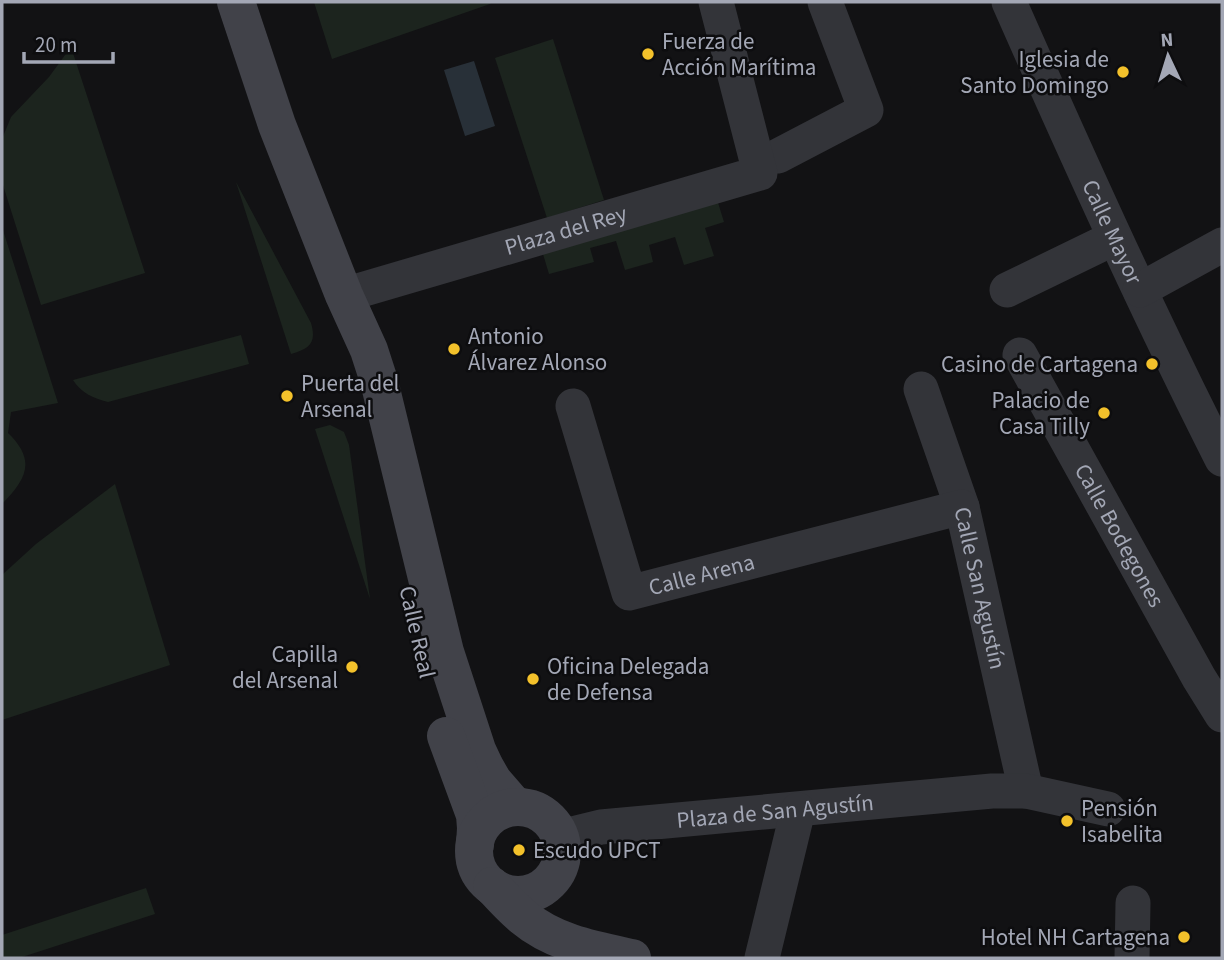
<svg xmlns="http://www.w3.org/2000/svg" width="1224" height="960" font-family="'Source Sans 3',sans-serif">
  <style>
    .green { fill: #1c241e }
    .water { fill: #283038 }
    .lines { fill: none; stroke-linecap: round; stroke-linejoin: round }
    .street { stroke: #333439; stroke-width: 35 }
    .secondary { stroke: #414249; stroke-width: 38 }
    .poi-dot { fill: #f3c12b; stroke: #0d0d0f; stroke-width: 2.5 }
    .labels { text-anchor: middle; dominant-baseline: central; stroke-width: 5; stroke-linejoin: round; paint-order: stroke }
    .poi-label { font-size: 23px; fill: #a3a7b5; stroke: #0d0d0f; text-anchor: start }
    .street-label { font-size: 23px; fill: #a3a7b5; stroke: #0d0d0f }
  </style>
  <rect width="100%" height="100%" fill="#121214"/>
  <g class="green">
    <path d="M 314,2 L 492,2 L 490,4 L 332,59 Z"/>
    <path d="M 553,39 L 604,200 L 547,218 L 495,58 Z"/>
    <path d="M 71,47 L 145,273 L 41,305 L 2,182 L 2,139 L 11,117 L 49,77 Z"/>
    <path d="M 236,182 L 311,323 C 317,344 309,348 291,354 Z"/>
    <path d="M 715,193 L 724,222 L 705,228 L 714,256 L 684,265 L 675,237 L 649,245 L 653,262 L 625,270 L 616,241 L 590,248 L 594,262 L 549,274 L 540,244 Z"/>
    <path d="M 2,227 L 58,403 L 11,412 L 8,433 C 37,461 26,479 2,504 Z"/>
    <path d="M 241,335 L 249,364 L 108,402 C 93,398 81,393 73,380 Z"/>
    <path d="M 330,425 L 344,432 L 349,445 L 370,599 L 315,429 Z"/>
    <path d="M 115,484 L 170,665 L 2,720 L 2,575 L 36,544 Z"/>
    <path d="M 146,888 L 155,914 L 19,958 L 2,958 L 2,935 Z"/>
  </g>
  <path class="water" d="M 474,61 L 495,126 L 465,136 L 444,70 Z"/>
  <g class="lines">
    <g class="street">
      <path id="s1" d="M 1009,2 C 1077,156 1146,309 1222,459"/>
      <path d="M 778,156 L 866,110 L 825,2"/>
      <path d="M 1007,290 L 1114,238"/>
      <path d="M 1140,290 L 1222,245"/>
      <path id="s2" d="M 344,295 L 760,173 L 716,2"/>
      <path id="s3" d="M 1020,355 L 1199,678 L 1222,715"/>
      <path id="s4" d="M 921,389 L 962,507 L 1026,791"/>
      <path id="s5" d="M 573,406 L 629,593 L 962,507"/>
      <path id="s6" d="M 560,837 L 601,827 L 992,791 L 1026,791 L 1108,809"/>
      <path d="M 762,958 L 798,810"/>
      <path d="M 1132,958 L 1133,903"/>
    </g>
    <g class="secondary">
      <path d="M 236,2 L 277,125 L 344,295 L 369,350 L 379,381 L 445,652 L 477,750 L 485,767 L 493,781 L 512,803 L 519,807"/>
      <path d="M 446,736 L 475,815 L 476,828 L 475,845"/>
      <circle cx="518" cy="851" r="44"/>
      <path d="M 492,886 C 502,897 512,908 523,917 C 554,943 594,950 632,958"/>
    </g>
  </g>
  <g class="poi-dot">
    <circle cx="648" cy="54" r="7"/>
    <circle cx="1123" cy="72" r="7"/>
    <circle cx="454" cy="349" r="7"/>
    <circle cx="1152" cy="364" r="7"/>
    <circle cx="287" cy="396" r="7"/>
    <circle cx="1104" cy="413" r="7"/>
    <circle cx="352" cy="667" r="7"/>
    <circle cx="533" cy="679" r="7"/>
    <circle cx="1067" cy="821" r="7"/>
    <circle cx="519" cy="850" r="7"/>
    <circle cx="1184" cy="937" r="7"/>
  </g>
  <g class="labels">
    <g class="poi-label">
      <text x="662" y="41">Fuerza de<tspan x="662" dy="26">Acción Marítima</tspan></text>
      <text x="1109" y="59" text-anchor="end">Iglesia de<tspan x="1109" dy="26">Santo Domingo</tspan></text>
      <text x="468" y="336">Antonio<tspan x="468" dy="26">Álvarez Alonso</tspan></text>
      <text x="1138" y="364" text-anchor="end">Casino de Cartagena</text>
      <text x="301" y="383">Puerta del<tspan x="301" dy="26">Arsenal</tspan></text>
      <text x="1090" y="400" text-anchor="end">Palacio de<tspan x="1090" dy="26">Casa Tilly</tspan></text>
      <text x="338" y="654" text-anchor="end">Capilla<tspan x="338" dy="26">del Arsenal</tspan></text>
      <text x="547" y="666">Oficina Delegada<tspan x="547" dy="26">de Defensa</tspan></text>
      <text x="1081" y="808">Pensión<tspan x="1081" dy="26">Isabelita</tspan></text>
      <text x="533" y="850">Escudo UPCT</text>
      <text x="1170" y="937" text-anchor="end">Hotel NH Cartagena</text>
    </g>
    <g class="street-label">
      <text stroke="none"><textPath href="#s2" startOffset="231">Plaza del Rey</textPath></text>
      <text stroke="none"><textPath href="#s1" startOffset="252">Calle Mayor</textPath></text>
      <text stroke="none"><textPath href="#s3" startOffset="206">Calle Bodegones</textPath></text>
      <text stroke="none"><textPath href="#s5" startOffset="270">Calle Arena</textPath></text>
      <text stroke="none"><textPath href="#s4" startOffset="208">Calle San Agustín</textPath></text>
      <text transform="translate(417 632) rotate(77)">Calle Real</text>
      <text stroke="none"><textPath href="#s6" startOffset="217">Plaza de San Agustín</textPath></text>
    </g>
  </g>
  <rect width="1224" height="960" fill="none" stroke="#a3a7b5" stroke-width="7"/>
  <g transform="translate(1168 56) rotate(356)" stroke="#0d0d0f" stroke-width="5" paint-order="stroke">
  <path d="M0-5L12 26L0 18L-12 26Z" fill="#a3a7b5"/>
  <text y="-10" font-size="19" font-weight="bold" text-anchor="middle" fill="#a3a7b5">N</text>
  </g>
  <path d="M24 52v10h89v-10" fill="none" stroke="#a3a7b5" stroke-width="3.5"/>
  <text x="35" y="52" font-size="21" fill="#a3a7b5" stroke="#0d0d0f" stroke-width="5" paint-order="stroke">20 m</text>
</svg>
